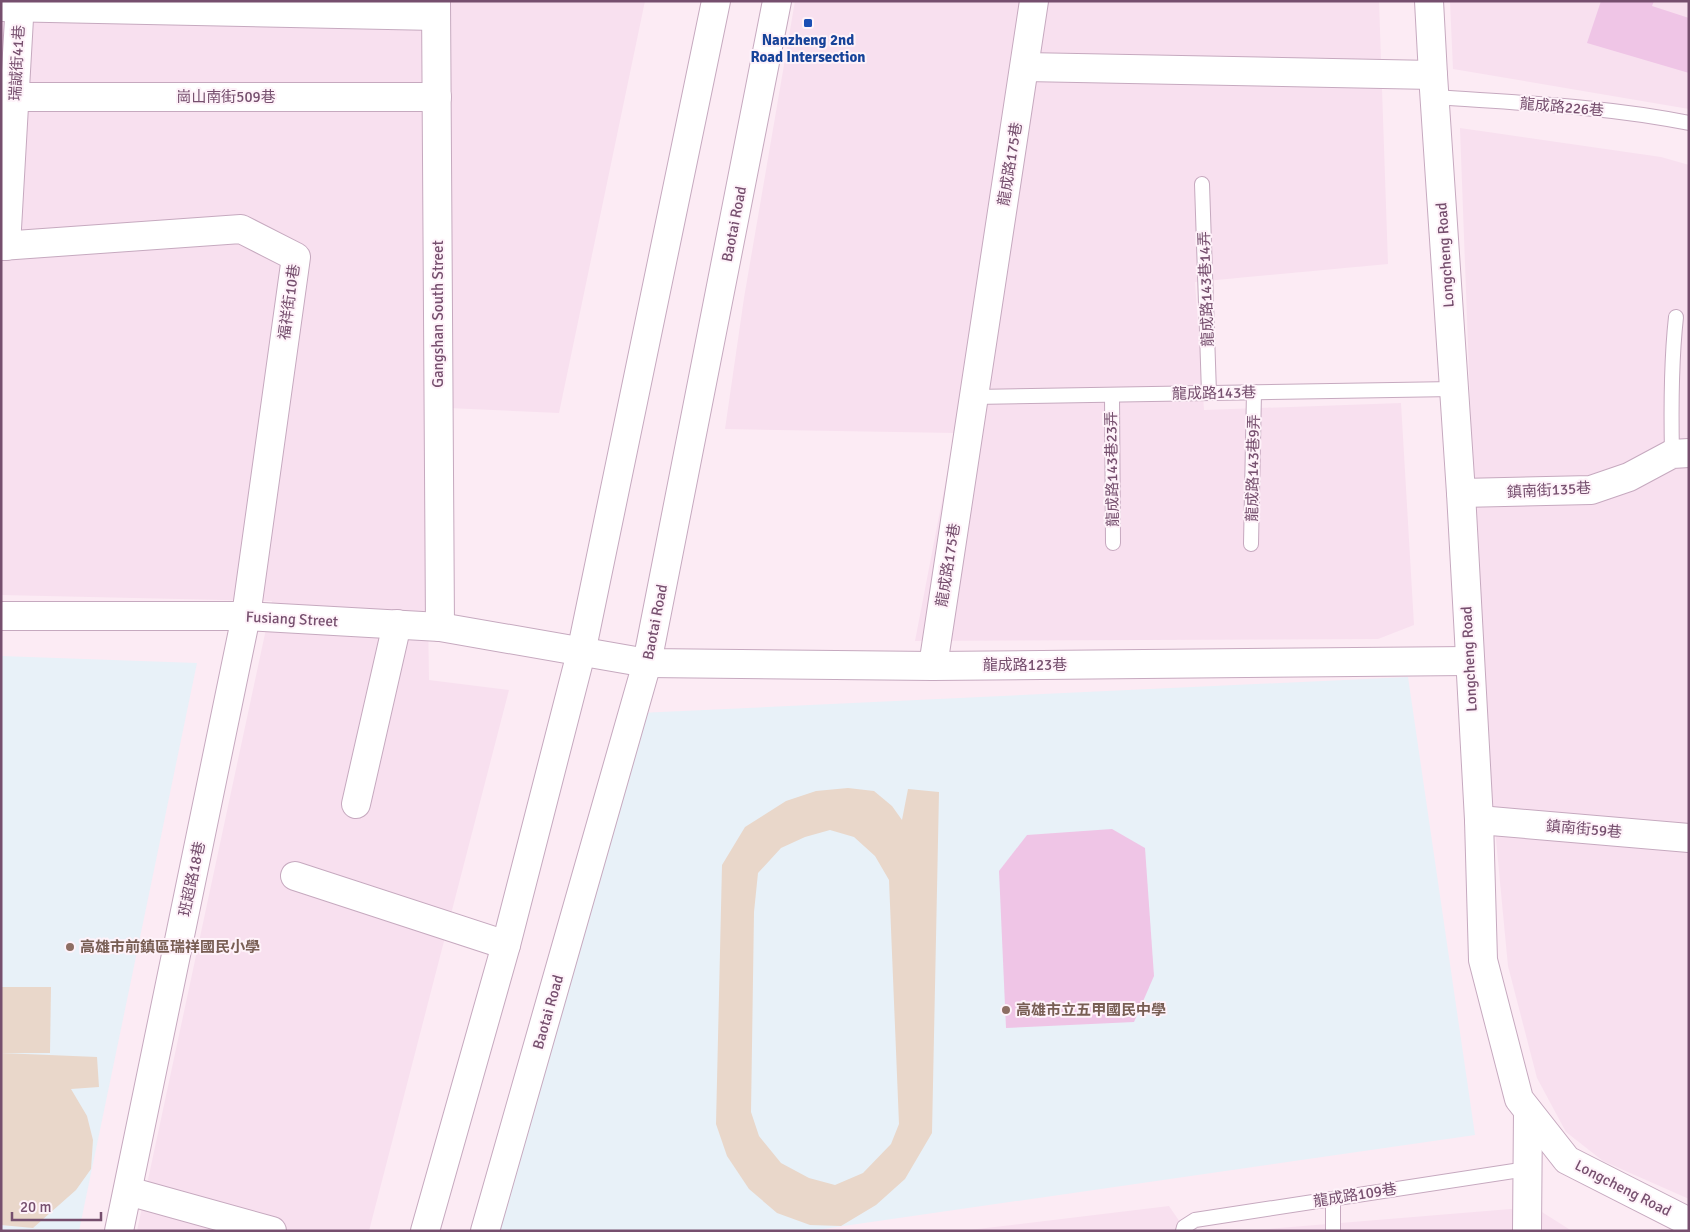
<svg xmlns="http://www.w3.org/2000/svg" width="1690" height="1232" font-family="Signika,'Noto Sans TC',sans-serif">
  <style>
    .residential { fill: #f8e0ef }
    .education { fill: #e8f1f8 }
    .green { fill: #e9d7ca; fill-rule: evenodd }
    .building { fill: #efc5e6 }
    .lines { fill: none; stroke-linecap: round; stroke-linejoin: round }
    .service-casing { stroke: #c6a9bf; stroke-width: 16 }
    .minor-casing { stroke: #c6a9bf; stroke-width: 30 }
    .tertiary-casing { stroke: #c6a9bf; stroke-width: 30 }
    .service { stroke: #fff; stroke-width: 14 }
    .minor { stroke: #fff; stroke-width: 28 }
    .tertiary { stroke: #fff; stroke-width: 28 }
    .transit-dot { fill: #1a4fb4; stroke: #fef2f9; stroke-width: 2 }
    .education-dot { fill: #8d6e63; stroke: #fef2f9; stroke-width: 2 }
    .labels { text-anchor: middle; dominant-baseline: central; stroke-width: 4; stroke-linejoin: round; paint-order: stroke }
    .transit-label { font-size: 15px; font-weight: bold; fill: #164399; stroke: #fef2f9 }
    .street-label { font-size: 15px; fill: #764f6e; stroke: #fef2f9 }
    .education-label { font-size: 15px; font-weight: bold; fill: #785e54; stroke: #fef2f9; text-anchor: start }
  </style>
  <rect width="100%" height="100%" fill="#fcebf4"/>
  <g class="residential">
    <path d="M 1,1 L 645,1 L 559,413 L 425,407 L 429,680 L 509,690 L 369,1231 L 137,1231 L 272,601 L 1,595 Z"/>
    <path d="M 795,1 L 1379,1 L 1388,264 L 1195,282 L 1204,410 L 1401,403 L 1414,625 L 1378,639 L 915,641 L 955,433 L 725,429 L 744,298 Z"/>
    <path d="M 1450,1 L 1689,1 L 1689,109 L 1453,69 Z"/>
    <path d="M 1460,128 L 1661,157 L 1689,165 L 1689,1199 L 1603,1161 L 1566,1132 L 1537,1078 L 1508,966 L 1493,808 L 1473,480 Z"/>
    <path d="M 1169,1206 L 1186,1231 L 961,1231 Z"/>
    <path d="M 1534,1207 L 1572,1231 L 1244,1231 Z"/>
  </g>
  <g class="education">
    <path d="M 1,656 L 197,663 L 79,1231 L 1,1231 Z"/>
    <path d="M 1408,677 L 1475,1135 L 809,1231 L 494,1231 L 639,713 Z"/>
  </g>
  <g class="green">
    <path d="M 848,788 L 874,791 L 892,806 L 902,820 L 908,789 L 939,792 L 932,1133 L 905,1179 L 876,1205 L 841,1226 L 810,1225 L 777,1213 L 749,1189 L 727,1156 L 716,1124 L 722,865 L 745,827 L 786,801 L 816,791 ZM 830,830 L 854,837 L 875,856 L 889,880 L 899,1124 L 891,1144 L 863,1173 L 835,1185 L 809,1178 L 781,1163 L 759,1136 L 751,1112 L 754,912 L 758,873 L 781,848 L 805,837 Z"/>
    <path d="M 1,987 L 51,987 L 50,1053 L 1,1053 Z"/>
    <path d="M 1,1053 L 97,1057 L 99,1087 L 71,1089 L 87,1116 L 93,1140 L 91,1169 L 76,1190 L 33,1228 L 1,1225 Z"/>
  </g>
  <g class="building">
    <path d="M 1601,1 L 1654,1 L 1652,6 L 1689,18 L 1689,73 L 1587,43 Z"/>
    <path d="M 1112,829 L 1145,848 L 1154,976 L 1134,1022 L 1006,1028 L 999,871 L 1027,835 Z"/>
  </g>
  <g class="lines">
    <g class="service-casing">
      <g id="service">
        <path d="M 1434,97 C 1519,103 1605,106 1689,123"/>
        <path d="M 1202,184 L 1209,393"/>
        <path d="M 1112,395 L 1113,543"/>
        <path d="M 974,397 L 1454,389"/>
        <path d="M 1672,454 C 1671,408 1671,362 1676,317"/>
        <path d="M 1251,544 L 1254,392"/>
        <path d="M 1183,1231 L 1184,1227 L 1195,1220 L 1527,1169"/>
        <path d="M 1333,1231 L 1333,1199"/>
      </g>
    </g>
    <g class="minor-casing">
      <g id="minor">
        <path d="M 436,1 L 440,627"/>
        <path d="M 1429,1 L 1433,75 L 1461,493 L 1479,820 L 1483,960 L 1519,1099 L 1567,1160 L 1689,1222"/>
        <path d="M 1,7 L 436,16"/>
        <path d="M 1025,67 L 1433,75"/>
        <path d="M 15,97 L 437,97"/>
        <path d="M 1,246 L 241,229 L 296,257 L 246,616 L 119,1231"/>
        <path d="M 6,246 L 20,1"/>
        <path d="M 1461,493 L 1591,490 L 1629,477 L 1672,454 L 1689,453"/>
        <path d="M 1,616 L 246,616 L 440,627 L 647,663 L 933,666 L 1469,661"/>
        <path d="M 933,666 L 1034,1"/>
        <path d="M 356,804 L 397,624"/>
        <path d="M 1479,820 L 1689,838"/>
        <path d="M 295,876 L 506,945"/>
        <path d="M 128,1191 L 272,1231"/>
        <path d="M 1527,1231 L 1528,1111"/>
      </g>
    </g>
    <g class="tertiary-casing">
      <g id="tertiary">
        <path d="M 425,1231 L 506,945 L 581,653 L 716,1"/>
        <path d="M 485,1231 L 647,663 L 777,1"/>
      </g>
    </g>
    <use href="#service" class="service"/>
    <use href="#minor" class="minor"/>
    <use href="#tertiary" class="tertiary"/>
  </g>
  <rect class="transit-dot" x="803" y="18" width="10" height="10" rx="2.5"/>
  <g class="education-dot">
    <circle cx="70" cy="947" r="5"/>
    <circle cx="1006" cy="1010" r="5"/>
  </g>
  <g class="labels">
    <g class="transit-label">
      <text x="808" y="40">Nanzheng 2nd<tspan x="808" dy="17">Road Intersection</tspan></text>
    </g>
    <g class="street-label">
      <text transform="translate(17 63) rotate(-87)">瑞誠街41巷</text>
      <text x="226" y="97">崗山南街509巷</text>
      <text transform="translate(1562 107) rotate(5)">龍成路226巷</text>
      <text transform="translate(1010 164) rotate(-81)">龍成路175巷</text>
      <text transform="translate(734 224) rotate(-79)">Baotai Road</text>
      <text transform="translate(1445 255) rotate(-94)">Longcheng Road</text>
      <text transform="translate(1206 289) rotate(-92)">龍成路143巷14弄</text>
      <text transform="translate(289 302) rotate(-82)">福祥街10巷</text>
      <text transform="translate(438 314) rotate(-90)">Gangshan South Street</text>
      <text transform="translate(1214 393) rotate(-1)">龍成路143巷</text>
      <text transform="translate(1253 468) rotate(-89)">龍成路143巷9弄</text>
      <text transform="translate(1112 469) rotate(-91)">龍成路143巷23弄</text>
      <text transform="translate(1549 490) rotate(-3)">鎮南街135巷</text>
      <text transform="translate(948 565) rotate(-81)">龍成路175巷</text>
      <text transform="translate(292 619) rotate(3)">Fusiang Street</text>
      <text transform="translate(655 622) rotate(-79)">Baotai Road</text>
      <text transform="translate(1469 659) rotate(-93)">Longcheng Road</text>
      <text x="1025" y="665">龍成路123巷</text>
      <text transform="translate(1584 829) rotate(5)">鎮南街59巷</text>
      <text transform="translate(192 879) rotate(-78)">班超路18巷</text>
      <text transform="translate(548 1012) rotate(-74)">Baotai Road</text>
      <text transform="translate(1623 1188) rotate(27)">Longcheng Road</text>
      <text transform="translate(1355 1195) rotate(-9)">龍成路109巷</text>
    </g>
    <g class="education-label">
      <text x="80" y="947">高雄市前鎮區瑞祥國民小學</text>
      <text x="1016" y="1010">高雄市立五甲國民中學</text>
    </g>
  </g>
  <rect width="1690" height="1232" fill="none" stroke="#764f6e" stroke-width="5"/>
  <path d="M12 1212v8h89v-8" fill="none" stroke="#764f6e" stroke-width="2.5"/>
  <text x="20" y="1212" font-size="15" fill="#764f6e" stroke="#fef2f9" stroke-width="4" paint-order="stroke">20 m</text>
</svg>
